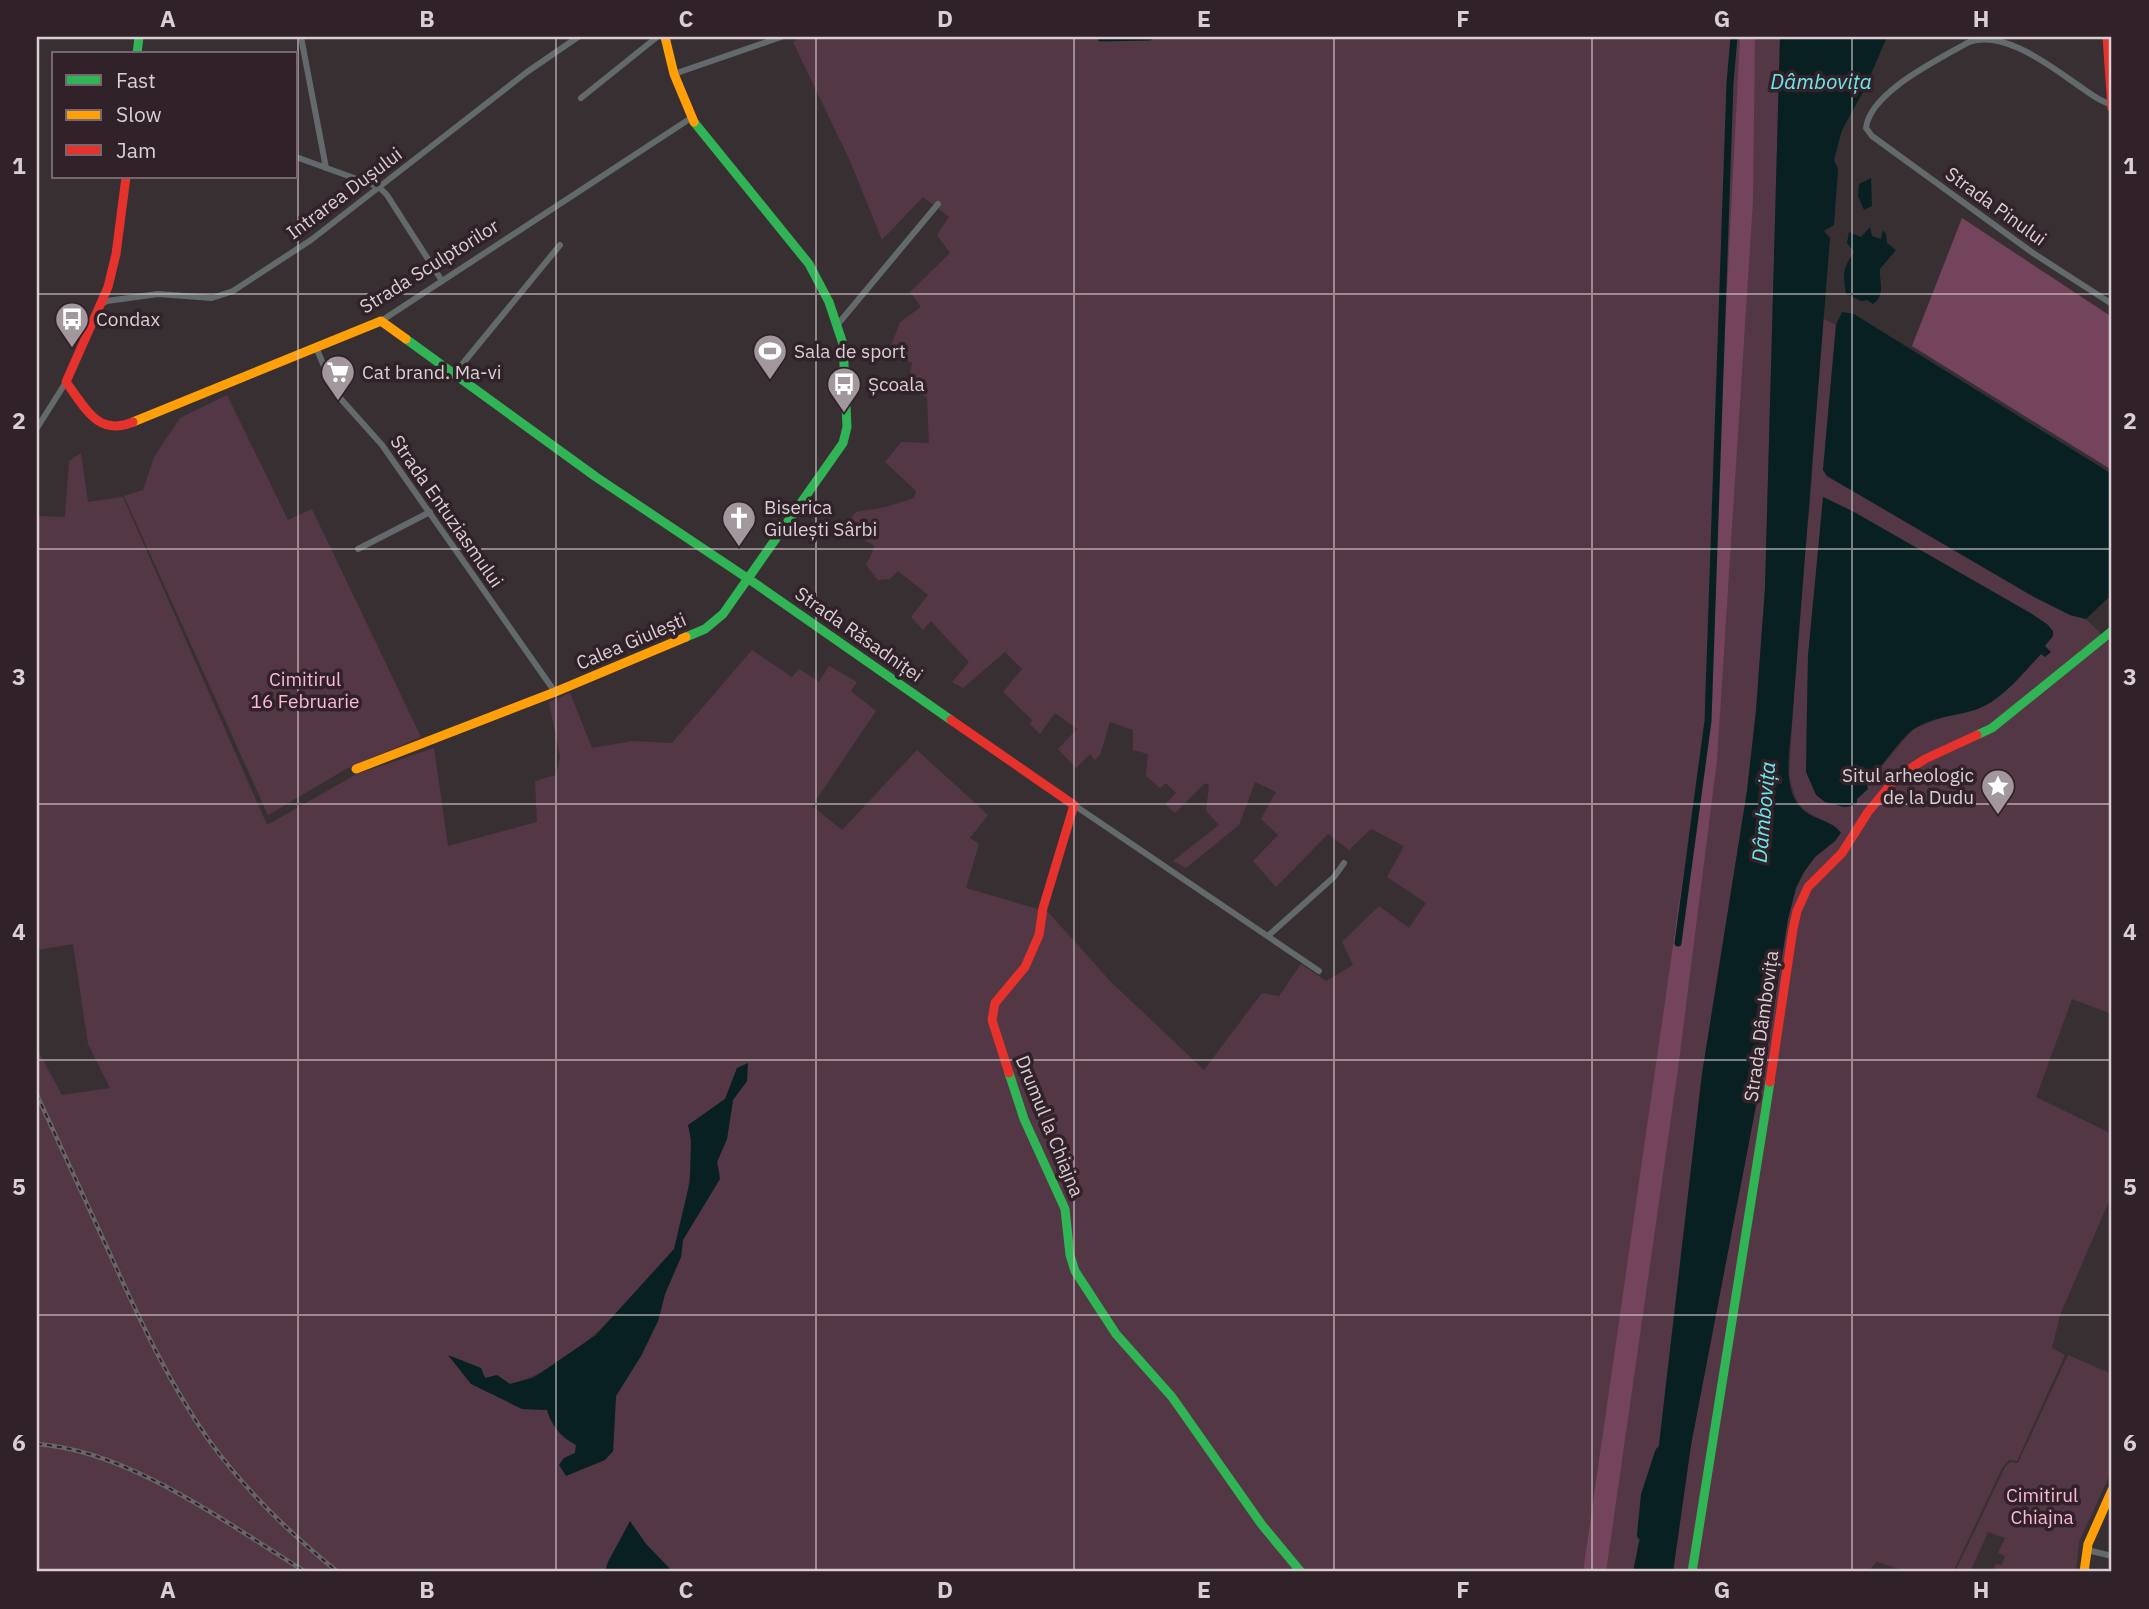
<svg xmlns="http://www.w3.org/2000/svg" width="2149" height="1609" font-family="'IBM Plex Sans',sans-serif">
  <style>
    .green { fill: #543745; fill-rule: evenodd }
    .forest { fill: #74445d }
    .water { fill: #082021 }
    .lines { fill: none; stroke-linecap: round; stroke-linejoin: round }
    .canal { stroke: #082021; stroke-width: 7 }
    .river { stroke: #082021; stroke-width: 10 }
    .street { stroke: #626a6b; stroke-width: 6 }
    .fast { stroke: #30b455; stroke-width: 9 }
    .slow { stroke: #ff9f0a; stroke-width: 9 }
    .jam { stroke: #e5322d; stroke-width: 9 }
    .rail-casing { stroke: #676669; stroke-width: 4.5 }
    .rail { stroke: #312129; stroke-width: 2; stroke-dasharray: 5; stroke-linecap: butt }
    .grid { fill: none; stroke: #dacfd4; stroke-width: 2; stroke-opacity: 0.55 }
    .labels { text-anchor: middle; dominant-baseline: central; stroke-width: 7; stroke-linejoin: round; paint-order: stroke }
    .street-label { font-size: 19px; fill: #dacfd4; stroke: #312129 }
    .poi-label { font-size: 19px; fill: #dacfd4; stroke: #312129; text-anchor: start }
    .park-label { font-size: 19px; fill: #fdb8da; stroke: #312129 }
    .water-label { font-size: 21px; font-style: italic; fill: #6ae9ed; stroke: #312129 }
    .neatline { fill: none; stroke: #dacfd4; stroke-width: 2.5 }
    .grid-label { font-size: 23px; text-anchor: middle; font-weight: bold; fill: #dacfd4 }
  </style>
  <rect width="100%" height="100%" fill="#382f33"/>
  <g class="green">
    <path d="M 800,37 L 1780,37 L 1765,588 L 1756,711 L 1747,791 L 1702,1074 L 1659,1445 L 1633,1572 L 673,1572 L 646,1544 L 630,1522 L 608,1562 L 605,1572 L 255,1572 L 247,1568 L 247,1572 L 37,1572 L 37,1049 L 62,1095 L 110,1088 L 88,1044 L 73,944 L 37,950 L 37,516 L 65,517 L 69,461 L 81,453 L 88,502 L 123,497 L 267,825 L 357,774 L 434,748 L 448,846 L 537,822 L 535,781 L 556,775 L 560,757 L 549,702 L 570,693 L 592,748 L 633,741 L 672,743 L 752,650 L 792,677 L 799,669 L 819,682 L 829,666 L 857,682 L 851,691 L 876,711 L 812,806 L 842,830 L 917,750 L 988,815 L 970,838 L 979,844 L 966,888 L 1048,912 L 1111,982 L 1204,1070 L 1262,993 L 1279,996 L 1301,964 L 1326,981 L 1353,965 L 1342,942 L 1379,906 L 1409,928 L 1426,903 L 1387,877 L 1404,846 L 1371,829 L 1349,850 L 1328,834 L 1276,887 L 1253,861 L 1278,835 L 1261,819 L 1276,792 L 1255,782 L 1239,825 L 1186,868 L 1173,861 L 1219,825 L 1206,811 L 1209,785 L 1205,783 L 1175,813 L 1165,804 L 1176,793 L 1166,783 L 1160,788 L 1146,776 L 1148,754 L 1133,750 L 1133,730 L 1110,722 L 1100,755 L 1095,760 L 1090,754 L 1076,768 L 1058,749 L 1077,729 L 1055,713 L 1040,734 L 1030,724 L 1032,720 L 1003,692 L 1022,669 L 1005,652 L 963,688 L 952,682 L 969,662 L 931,621 L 923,630 L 911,617 L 928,595 L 898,571 L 890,579 L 878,580 L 866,565 L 875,546 L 843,528 L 856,512 L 886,507 L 914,498 L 916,491 L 885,462 L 901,442 L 929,443 L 927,397 L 907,389 L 912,363 L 889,351 L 900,322 L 921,307 L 910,292 L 950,253 L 937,235 L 949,217 L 923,197 L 882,240 L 850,161 L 793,42 ZM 737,1069 L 747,1081 L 733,1100 L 727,1139 L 717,1162 L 720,1174 L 683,1240 L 681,1257 L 665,1294 L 658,1321 L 641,1356 L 616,1396 L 613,1452 C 590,1466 589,1469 564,1458 L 575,1453 L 576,1445 C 561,1437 551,1426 547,1410 L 522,1409 L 450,1356 L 481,1368 L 485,1378 L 497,1375 L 509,1384 C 568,1370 609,1321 647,1279 C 656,1270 671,1258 675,1246 C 686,1214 695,1159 689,1125 L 725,1099 Z"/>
    <path d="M 1822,318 L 1836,325 L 1823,470 L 1827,476 L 2034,597 L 2070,615 L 2086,619 L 2112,645 L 2112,1014 L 2072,999 L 2036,1097 L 2112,1134 L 2112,1194 L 2060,1315 L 2052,1348 L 2065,1355 L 2017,1461 L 2009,1460 L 2002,1468 L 1953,1572 L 1909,1572 L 1877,1562 L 1867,1572 L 1673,1572 L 1691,1445 L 1768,1043 L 1788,919 L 1796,888 L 1804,872 L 1815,857 L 1835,841 L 1836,827 C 1805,811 1797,812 1789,775 L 1799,612 L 1810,503 ZM 1824,497 L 1854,512 L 2032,614 L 2053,636 L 2044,646 L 2050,651 L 2041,654 L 2014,683 L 1977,709 L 1946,716 L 1913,729 L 1876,773 L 1866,781 L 1857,799 L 1806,746 L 1808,656 Z"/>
    <path d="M 227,395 L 288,520 L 312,509 L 421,737 L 346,769 L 268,815 L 124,496 L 143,490 L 154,457 L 180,418 Z"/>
    <path d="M 2068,1355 L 2112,1374 L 2112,1470 L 2079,1542 L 2076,1572 L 1993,1572 L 1995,1564 L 2002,1565 L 2005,1556 L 1998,1553 L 2005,1538 L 1988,1532 L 1970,1572 L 1955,1572 L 2005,1467 L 2010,1462 L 2018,1463 Z"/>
  </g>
  <g class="forest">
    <path d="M 1740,37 L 1755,37 L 1753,201 L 1717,760 L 1678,1069 L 1606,1572 L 1583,1572 L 1682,883 L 1703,755 Z"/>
    <path d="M 1962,218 L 2112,317 L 2112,470 L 1912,346 Z"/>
  </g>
  <g class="water">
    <path d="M 1780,37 L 1887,37 L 1864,90 L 1842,130 L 1834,160 L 1838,169 L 1834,225 L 1824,231 L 1830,238 L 1792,722 C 1790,748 1781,790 1803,810 C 1814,820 1832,820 1841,833 L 1835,841 L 1815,857 L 1804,872 L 1796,888 L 1788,919 L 1768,1043 L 1691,1445 L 1673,1572 L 1633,1572 L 1659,1445 L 1702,1074 L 1747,791 L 1756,711 L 1765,588 Z"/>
    <path d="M 1871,178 L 1872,206 L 1864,210 L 1858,196 L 1859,184 Z"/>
    <path d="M 1870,227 L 1872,236 L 1881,239 L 1883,230 L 1886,234 L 1887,243 L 1896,250 L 1880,269 C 1879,283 1886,294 1873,304 L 1867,300 L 1861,301 L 1846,294 C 1843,273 1842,270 1854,252 L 1847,243 L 1849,232 L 1861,237 Z"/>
    <path d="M 1842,312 L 1854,314 L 2112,474 L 2112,594 L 2086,619 L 2070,615 L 2034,597 L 1827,476 L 1823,470 L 1836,325 Z"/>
    <path d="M 1823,497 L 1854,512 L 2032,614 L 2047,624 L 2053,631 L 2053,636 L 2045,646 L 2051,652 L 2045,657 L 2041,654 C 2022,674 2002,701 1975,710 C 1956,716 1931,717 1914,729 C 1897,741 1885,766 1866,780 L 1868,789 L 1857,799 L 1857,803 L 1853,806 L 1844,807 L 1825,802 L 1816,795 L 1806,772 L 1808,656 Z"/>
    <path d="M 748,1063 L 747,1081 L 733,1100 L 727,1139 L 717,1162 L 720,1179 L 683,1240 L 681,1257 L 665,1294 L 658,1321 L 641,1356 L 616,1396 L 613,1451 L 605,1460 L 566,1476 L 559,1465 L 564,1458 L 575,1453 L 576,1445 C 561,1437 552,1426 547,1410 L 522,1409 L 471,1384 L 448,1355 L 481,1368 L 485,1378 L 497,1375 L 510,1384 L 533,1378 L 596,1335 L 674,1249 L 690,1181 L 691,1140 L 688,1125 L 725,1099 L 737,1068 Z"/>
    <path d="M 630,1521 L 646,1544 L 673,1572 L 605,1572 L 608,1562 Z"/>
  </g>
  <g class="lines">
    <g class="canal">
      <path d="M 1101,38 L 1149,37"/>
      <path d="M 1678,943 L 1708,721 L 1730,83 L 1734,37"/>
    </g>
    <path class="river" d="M 1642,1535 L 1646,1495 L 1660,1452"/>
    <g class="street">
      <path d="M 301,37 L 326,168"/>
      <path d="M 674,74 L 781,37"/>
      <path d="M 581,98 L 657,37"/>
      <path d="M 2111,104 C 2100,102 2091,94 2082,88 C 2054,69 2003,27 1967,43 C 1938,60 1870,92 1866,128 L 1872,136 L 2033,253 L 2112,304"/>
      <path d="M 296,157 L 379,187 L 387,195 L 442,281"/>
      <path d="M 102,304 L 107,301 L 158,294 L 212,298 L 233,291 L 311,240 L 527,72 L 578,37"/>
      <path d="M 381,321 L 691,118"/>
      <path d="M 838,324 L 938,204"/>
      <path d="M 316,347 L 331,383 L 340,398 L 382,445 L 555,692"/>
      <path d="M 455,373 L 560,245"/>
      <path d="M 37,428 L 66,382"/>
      <path d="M 358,549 L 430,512"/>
      <path d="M 1074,805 L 1319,971"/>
      <path d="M 1269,935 L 1334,877 L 1344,863"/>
      <path d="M 2087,1550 L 2112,1556"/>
    </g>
    <g class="fast">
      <path d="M 137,54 L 139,37"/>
      <path d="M 406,339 L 596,477 L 756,584 L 951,720"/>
      <path d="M 686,637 L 705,629 L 723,614 L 843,443 L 847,427 L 843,344 L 829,302 L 809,264 L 694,122"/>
      <path d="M 1977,735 L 1992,728 L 2112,631"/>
      <path d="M 1009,1073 L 1024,1119 L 1065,1209 L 1070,1255 L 1075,1271 L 1116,1334 L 1172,1397 L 1262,1525 L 1301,1572"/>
      <path d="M 1692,1572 L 1770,1082"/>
    </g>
    <g class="slow">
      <path d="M 665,37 L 674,74 L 694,122"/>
      <path d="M 133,422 L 381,321 L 406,339"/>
      <path d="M 356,769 L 555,692 L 686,637"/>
      <path d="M 2084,1572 L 2088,1544 L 2112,1490"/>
    </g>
    <g class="jam">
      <path d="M 2107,37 L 2112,108"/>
      <path d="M 126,177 L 116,254 L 108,287 L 66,382 C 85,407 97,437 133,422"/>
      <path d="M 951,720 L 1074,805 L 1043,908 L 1039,935 L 1025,967 L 995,1003 L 992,1020 L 1009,1073"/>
      <path d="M 1770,1082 L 1793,929 L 1797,911 L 1808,887 L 1842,853 L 1868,812 L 1896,778 L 1925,759 L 1977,735"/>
    </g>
    <g class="rail-casing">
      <g id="rail">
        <path d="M 37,1095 C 63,1152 89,1208 115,1265 C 142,1325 170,1384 208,1439 C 245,1490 289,1533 338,1572"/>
        <path d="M 37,1444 C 131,1451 227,1524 306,1572"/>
      </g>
    </g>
    <use href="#rail" class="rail"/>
  </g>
  <path class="grid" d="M 298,37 L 298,1572M 556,37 L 556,1572M 816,37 L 816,1572M 1074,37 L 1074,1572M 1334,37 L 1334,1572M 1592,37 L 1592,1572M 1852,37 L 1852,1572M 37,294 L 2112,294M 37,549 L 2112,549M 37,804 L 2112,804M 37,1060 L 2112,1060M 37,1315 L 2112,1315"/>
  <defs>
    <g id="bus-pin" transform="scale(1.75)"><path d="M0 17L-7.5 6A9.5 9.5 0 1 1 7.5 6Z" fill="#a1979c" stroke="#312129"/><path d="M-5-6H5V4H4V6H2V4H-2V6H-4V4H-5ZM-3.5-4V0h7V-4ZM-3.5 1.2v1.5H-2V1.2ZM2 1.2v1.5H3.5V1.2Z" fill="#fff"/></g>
    <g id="stadium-pin" transform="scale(1.75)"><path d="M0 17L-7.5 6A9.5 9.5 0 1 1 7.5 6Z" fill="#a1979c" stroke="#312129"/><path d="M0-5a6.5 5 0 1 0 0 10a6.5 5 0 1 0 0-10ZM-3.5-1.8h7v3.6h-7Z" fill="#fff"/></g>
    <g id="supermarket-pin" transform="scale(1.75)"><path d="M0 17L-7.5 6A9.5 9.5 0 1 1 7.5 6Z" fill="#a1979c" stroke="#312129"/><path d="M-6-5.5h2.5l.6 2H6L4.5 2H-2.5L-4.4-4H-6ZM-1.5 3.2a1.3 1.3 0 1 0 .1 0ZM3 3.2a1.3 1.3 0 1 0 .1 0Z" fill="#fff"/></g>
    <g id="church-pin" transform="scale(1.75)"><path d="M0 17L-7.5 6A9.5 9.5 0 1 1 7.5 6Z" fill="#a1979c" stroke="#312129"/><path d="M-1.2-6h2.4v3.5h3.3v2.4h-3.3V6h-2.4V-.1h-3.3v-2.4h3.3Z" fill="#fff"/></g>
    <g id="sight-pin" transform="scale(1.75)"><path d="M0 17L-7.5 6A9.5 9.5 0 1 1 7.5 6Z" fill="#a1979c" stroke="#312129"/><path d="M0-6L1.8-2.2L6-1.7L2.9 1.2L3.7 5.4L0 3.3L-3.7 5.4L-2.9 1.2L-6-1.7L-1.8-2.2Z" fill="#fff"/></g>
  </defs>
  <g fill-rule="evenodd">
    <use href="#bus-pin" x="72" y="319"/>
    <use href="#stadium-pin" x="770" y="351"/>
    <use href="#supermarket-pin" x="338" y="372"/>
    <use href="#bus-pin" x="844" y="384"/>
    <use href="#church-pin" x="739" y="518"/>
    <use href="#sight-pin" x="1998" y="786"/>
  </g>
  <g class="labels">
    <g class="street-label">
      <text transform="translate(344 193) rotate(-37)">Intrarea Dușului</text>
      <text transform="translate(1996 206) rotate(36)">Strada Pinului</text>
      <text transform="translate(429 266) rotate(-32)">Strada Sculptorilor</text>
      <text transform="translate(447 511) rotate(55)">Strada Entuziasmului</text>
      <text transform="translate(859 634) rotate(35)">Strada Răsadniței</text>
      <text transform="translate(631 641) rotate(-23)">Calea Giulești</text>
      <text transform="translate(1761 1026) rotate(-82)">Strada Dâmbovița</text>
      <text transform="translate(1050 1126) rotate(68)">Drumul la Chiajna</text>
    </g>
    <g class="poi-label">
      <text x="96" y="319">Condax</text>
      <text x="794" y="351">Sala de sport</text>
      <text x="362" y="372">Cat brand. Ma-vi</text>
      <text x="868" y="384">Școala</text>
      <text x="764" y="507">Biserica<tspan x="764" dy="22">Giulești Sârbi</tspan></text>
      <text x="1974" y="775" text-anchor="end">Situl arheologic<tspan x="1974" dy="22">de la Dudu</tspan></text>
    </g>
    <g class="park-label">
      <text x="305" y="679">Cimitirul<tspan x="305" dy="22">16 Februarie</tspan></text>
      <text x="2042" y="1495">Cimitirul<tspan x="2042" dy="22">Chiajna</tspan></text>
    </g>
    <g class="water-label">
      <text x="1821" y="81">Dâmbovița</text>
      <text transform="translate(1763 812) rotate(-85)">Dâmbovița</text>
    </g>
  </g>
  <rect width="2149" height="1609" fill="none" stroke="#312129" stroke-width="77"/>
  <rect x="52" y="52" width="245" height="126" fill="#312129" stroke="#75676d" stroke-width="2"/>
  <rect x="66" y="75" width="35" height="10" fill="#30b455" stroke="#75676d" stroke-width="2"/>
  <text x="116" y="88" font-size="21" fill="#dacfd4">Fast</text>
  <rect x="66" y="110" width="35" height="10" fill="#ff9f0a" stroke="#75676d" stroke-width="2"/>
  <text x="116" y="122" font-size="21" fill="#dacfd4">Slow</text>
  <rect x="66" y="145" width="35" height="10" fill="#e5322d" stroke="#75676d" stroke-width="2"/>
  <text x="116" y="158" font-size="21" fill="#dacfd4">Jam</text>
  <rect x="38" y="38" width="2072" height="1532" class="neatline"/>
  <g class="grid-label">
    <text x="168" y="27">A</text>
    <text x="427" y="27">B</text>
    <text x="686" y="27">C</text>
    <text x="945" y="27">D</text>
    <text x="1204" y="27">E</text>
    <text x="1463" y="27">F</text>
    <text x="1722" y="27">G</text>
    <text x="1981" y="27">H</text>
    <text x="19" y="174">1</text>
    <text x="2130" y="174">1</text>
    <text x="19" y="429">2</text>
    <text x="2130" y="429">2</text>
    <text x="19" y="685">3</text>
    <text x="2130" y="685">3</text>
    <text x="19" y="940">4</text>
    <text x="2130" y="940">4</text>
    <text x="19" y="1195">5</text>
    <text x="2130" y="1195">5</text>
    <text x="19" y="1451">6</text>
    <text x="2130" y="1451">6</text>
    <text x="168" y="1598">A</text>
    <text x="427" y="1598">B</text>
    <text x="686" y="1598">C</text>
    <text x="945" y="1598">D</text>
    <text x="1204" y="1598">E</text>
    <text x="1463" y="1598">F</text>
    <text x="1722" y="1598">G</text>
    <text x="1981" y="1598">H</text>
  </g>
</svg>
